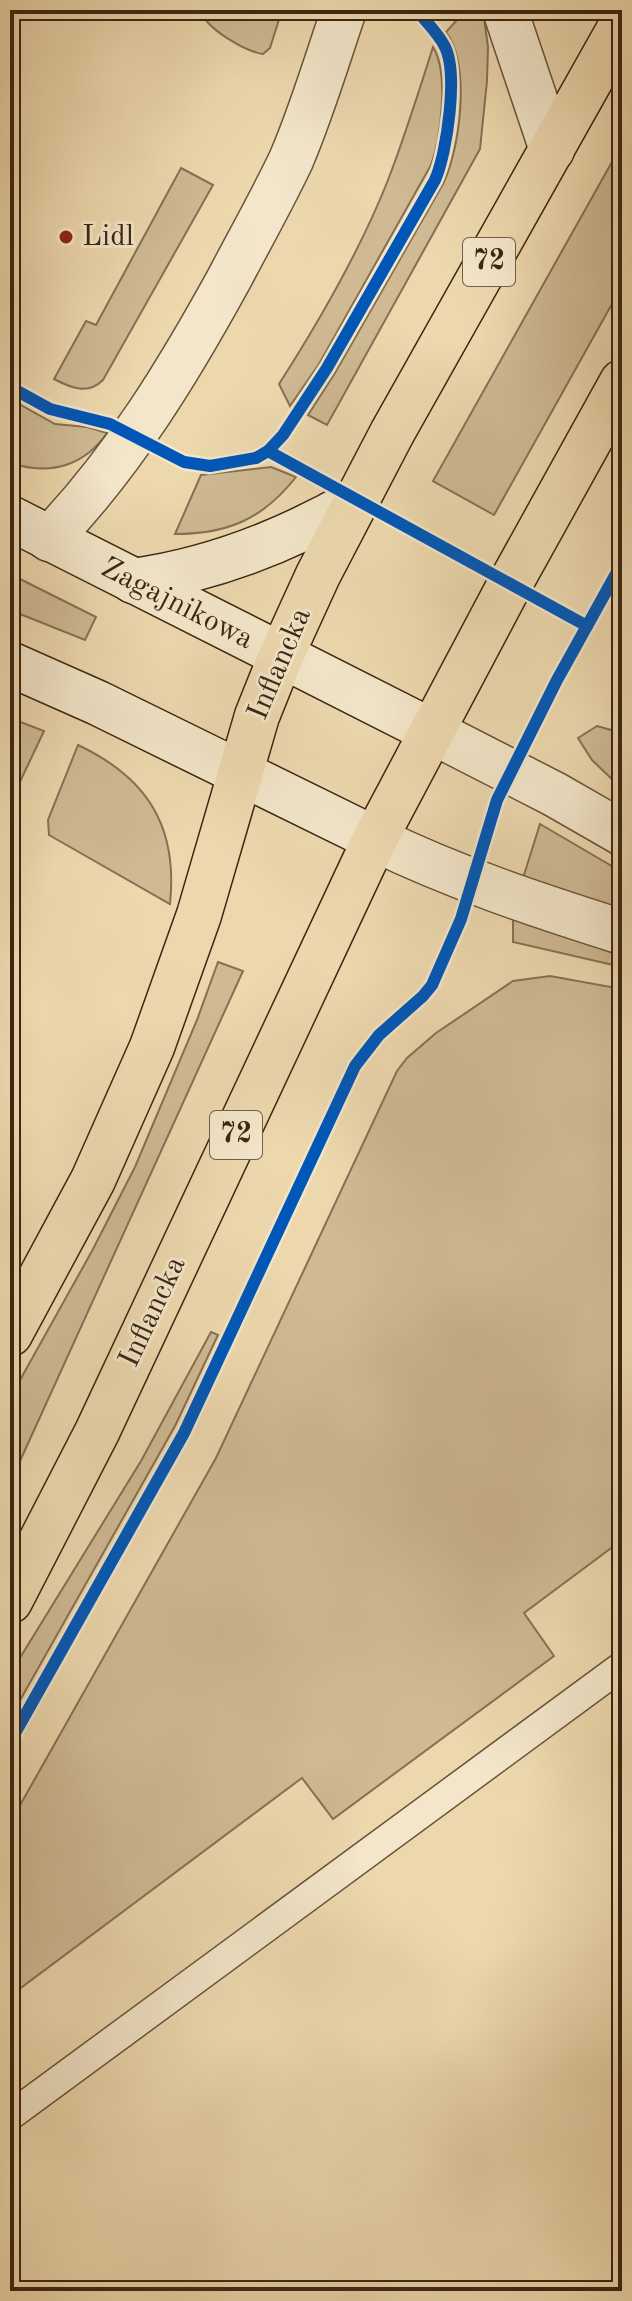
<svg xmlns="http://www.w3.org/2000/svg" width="632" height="2301" font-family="'Old Standard TT',serif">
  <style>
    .green { fill: #cfba94; stroke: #867054; stroke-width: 2 }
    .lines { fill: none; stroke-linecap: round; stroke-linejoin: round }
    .lane-casing { stroke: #68523a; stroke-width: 31 }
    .street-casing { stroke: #68523a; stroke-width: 47 }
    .secondary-casing { stroke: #3c2513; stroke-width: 47 }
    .primary-casing { stroke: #3c2513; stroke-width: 47 }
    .lane { stroke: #f3e6ca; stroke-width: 28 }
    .street { stroke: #f3e6ca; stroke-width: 44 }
    .secondary { stroke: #f3e6ca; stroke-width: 44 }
    .primary { stroke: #edd8ae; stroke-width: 44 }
    .cycleway-casing { stroke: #f3e6ca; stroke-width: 17 }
    .cycleway { stroke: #0057b8; stroke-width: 12 }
    .poi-dot { fill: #8f2418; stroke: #f3e6ca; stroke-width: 3 }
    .labels { text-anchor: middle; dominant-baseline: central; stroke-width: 6; stroke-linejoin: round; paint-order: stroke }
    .shield { fill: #f3e6ca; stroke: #735f4a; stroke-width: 2 }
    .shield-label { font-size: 28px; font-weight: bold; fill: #3c2513 }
    .poi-label { font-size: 30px; fill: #3c2513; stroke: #f3e6ca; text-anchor: start }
    .street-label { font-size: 30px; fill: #3c2513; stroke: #f3e6ca }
  </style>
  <rect width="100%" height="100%" fill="#edd8ae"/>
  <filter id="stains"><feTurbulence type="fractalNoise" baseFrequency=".0025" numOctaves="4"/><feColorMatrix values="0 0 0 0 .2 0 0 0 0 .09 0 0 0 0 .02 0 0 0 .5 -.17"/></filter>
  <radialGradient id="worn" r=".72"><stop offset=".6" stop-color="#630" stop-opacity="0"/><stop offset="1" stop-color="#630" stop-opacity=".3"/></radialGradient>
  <g class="green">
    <path d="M 201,10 L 282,10 L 270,48 L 263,54 C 245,51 204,28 201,10 Z"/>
    <path d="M 466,10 L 483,10 L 488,47 L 487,81 L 480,149 L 327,425 L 308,415 L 335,373 L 443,184 C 460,149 471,66 446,32 Z"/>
    <path d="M 433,47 C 449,72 441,138 431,165 L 319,364 L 290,406 L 279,384 C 320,320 360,251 388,180 C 405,136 419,91 433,47 Z"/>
    <path d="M 622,144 L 622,286 L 494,515 L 433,481 Z"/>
    <path d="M 181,168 L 213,185 L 103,380 C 88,395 71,388 54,379 L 86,321 L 96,325 Z"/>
    <path d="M 10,399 L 55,424 L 87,427 L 107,433 C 84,466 51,475 14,464 L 10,462 Z"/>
    <path d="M 271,467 L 296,477 C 263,519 228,534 175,534 L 201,475 Z"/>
    <path d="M 10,574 L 96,617 L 85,640 L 10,610 Z"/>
    <path d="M 10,718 L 44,731 L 10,803 Z"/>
    <path d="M 597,726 L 611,730 L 622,741 L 622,789 L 592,760 L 578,738 Z"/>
    <path d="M 78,745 C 148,778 178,827 170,904 L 49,835 L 48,820 Z"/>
    <path d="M 540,824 L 622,872 L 622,911 L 523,878 Z"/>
    <path d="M 513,918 L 622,954 L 622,967 L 513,942 Z"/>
    <path d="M 218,962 L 243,971 L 10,1483 L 10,1398 L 92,1251 L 135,1167 L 197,1020 Z"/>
    <path d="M 550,976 L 622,989 L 622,1540 L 524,1613 L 554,1656 L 333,1819 L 302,1778 L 10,1996 L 10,1823 L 216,1458 L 397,1071 L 407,1058 L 436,1033 L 513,981 Z"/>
    <path d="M 211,1332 L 218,1335 L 175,1426 L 10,1718 L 10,1674 L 141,1461 Z"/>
  </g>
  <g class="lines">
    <g class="lane-casing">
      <path id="lane" d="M 10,2116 L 622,1666"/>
    </g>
    <g class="street-casing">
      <g id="street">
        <path d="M 505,10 L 552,150"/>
        <path d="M 49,539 C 123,462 178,372 229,279 C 250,239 272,200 291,160 C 312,111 327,60 344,10"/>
        <path d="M 431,731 L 554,794 L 622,833"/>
        <path d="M 375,839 C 455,878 537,905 622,932"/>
      </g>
    </g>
    <g class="secondary-casing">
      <g id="secondary">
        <path d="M 10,518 L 431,731"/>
        <path d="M 133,581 C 212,570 288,540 357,500"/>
        <path d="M 10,664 L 98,703 L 375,839"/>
      </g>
    </g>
    <g class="primary-casing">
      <g id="primary">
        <path d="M 10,1334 L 93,1180 L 152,1047 L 199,915 L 257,716 L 281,656 L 318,575 L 392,433 L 622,24"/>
        <path d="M 10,1601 L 97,1432 L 375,839 L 510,584 L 622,382"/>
      </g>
    </g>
    <use href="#lane" class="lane"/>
    <use href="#street" class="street"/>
    <use href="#secondary" class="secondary"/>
    <use href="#primary" class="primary"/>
    <g class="cycleway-casing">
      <g id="cycleway">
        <path d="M 10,387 L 50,409 L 110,424 L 184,462 L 210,466 L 256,458 L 268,451 L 283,435 L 327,368 L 435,180 C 447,153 459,71 444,45 C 437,32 425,21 417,10"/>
        <path d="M 268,451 L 587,626"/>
        <path d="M 10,1742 L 184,1433 L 355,1066 L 379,1035 L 423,996 L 432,985 L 461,919 L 497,800 L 557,680 L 622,563"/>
      </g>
    </g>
    <use href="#cycleway" class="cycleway"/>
  </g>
  <circle class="poi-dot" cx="66" cy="237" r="8"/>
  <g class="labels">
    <g class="shield">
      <rect x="463" y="238" width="52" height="48" rx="6"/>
      <rect x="210" y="1111" width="52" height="48" rx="6"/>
    </g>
    <g class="shield-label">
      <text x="489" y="262">72</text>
      <text x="236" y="1135">72</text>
    </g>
    <g class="poi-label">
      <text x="82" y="237">Lidl</text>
    </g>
    <g class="street-label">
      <text transform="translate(177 604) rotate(27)">Zagajnikowa</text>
      <text transform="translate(280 664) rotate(-67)">Inflancka</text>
      <text transform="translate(153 1312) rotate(-65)">Inflancka</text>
    </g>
  </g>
  <rect width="632" height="2301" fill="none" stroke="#edd8ae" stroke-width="40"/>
  <rect x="12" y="12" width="608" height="2277" fill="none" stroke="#3c2513" stroke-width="4"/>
  <rect x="20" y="20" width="592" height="2261" fill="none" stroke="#3c2513" stroke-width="2"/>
  <rect width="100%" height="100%" filter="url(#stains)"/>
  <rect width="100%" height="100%" fill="url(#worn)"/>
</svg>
